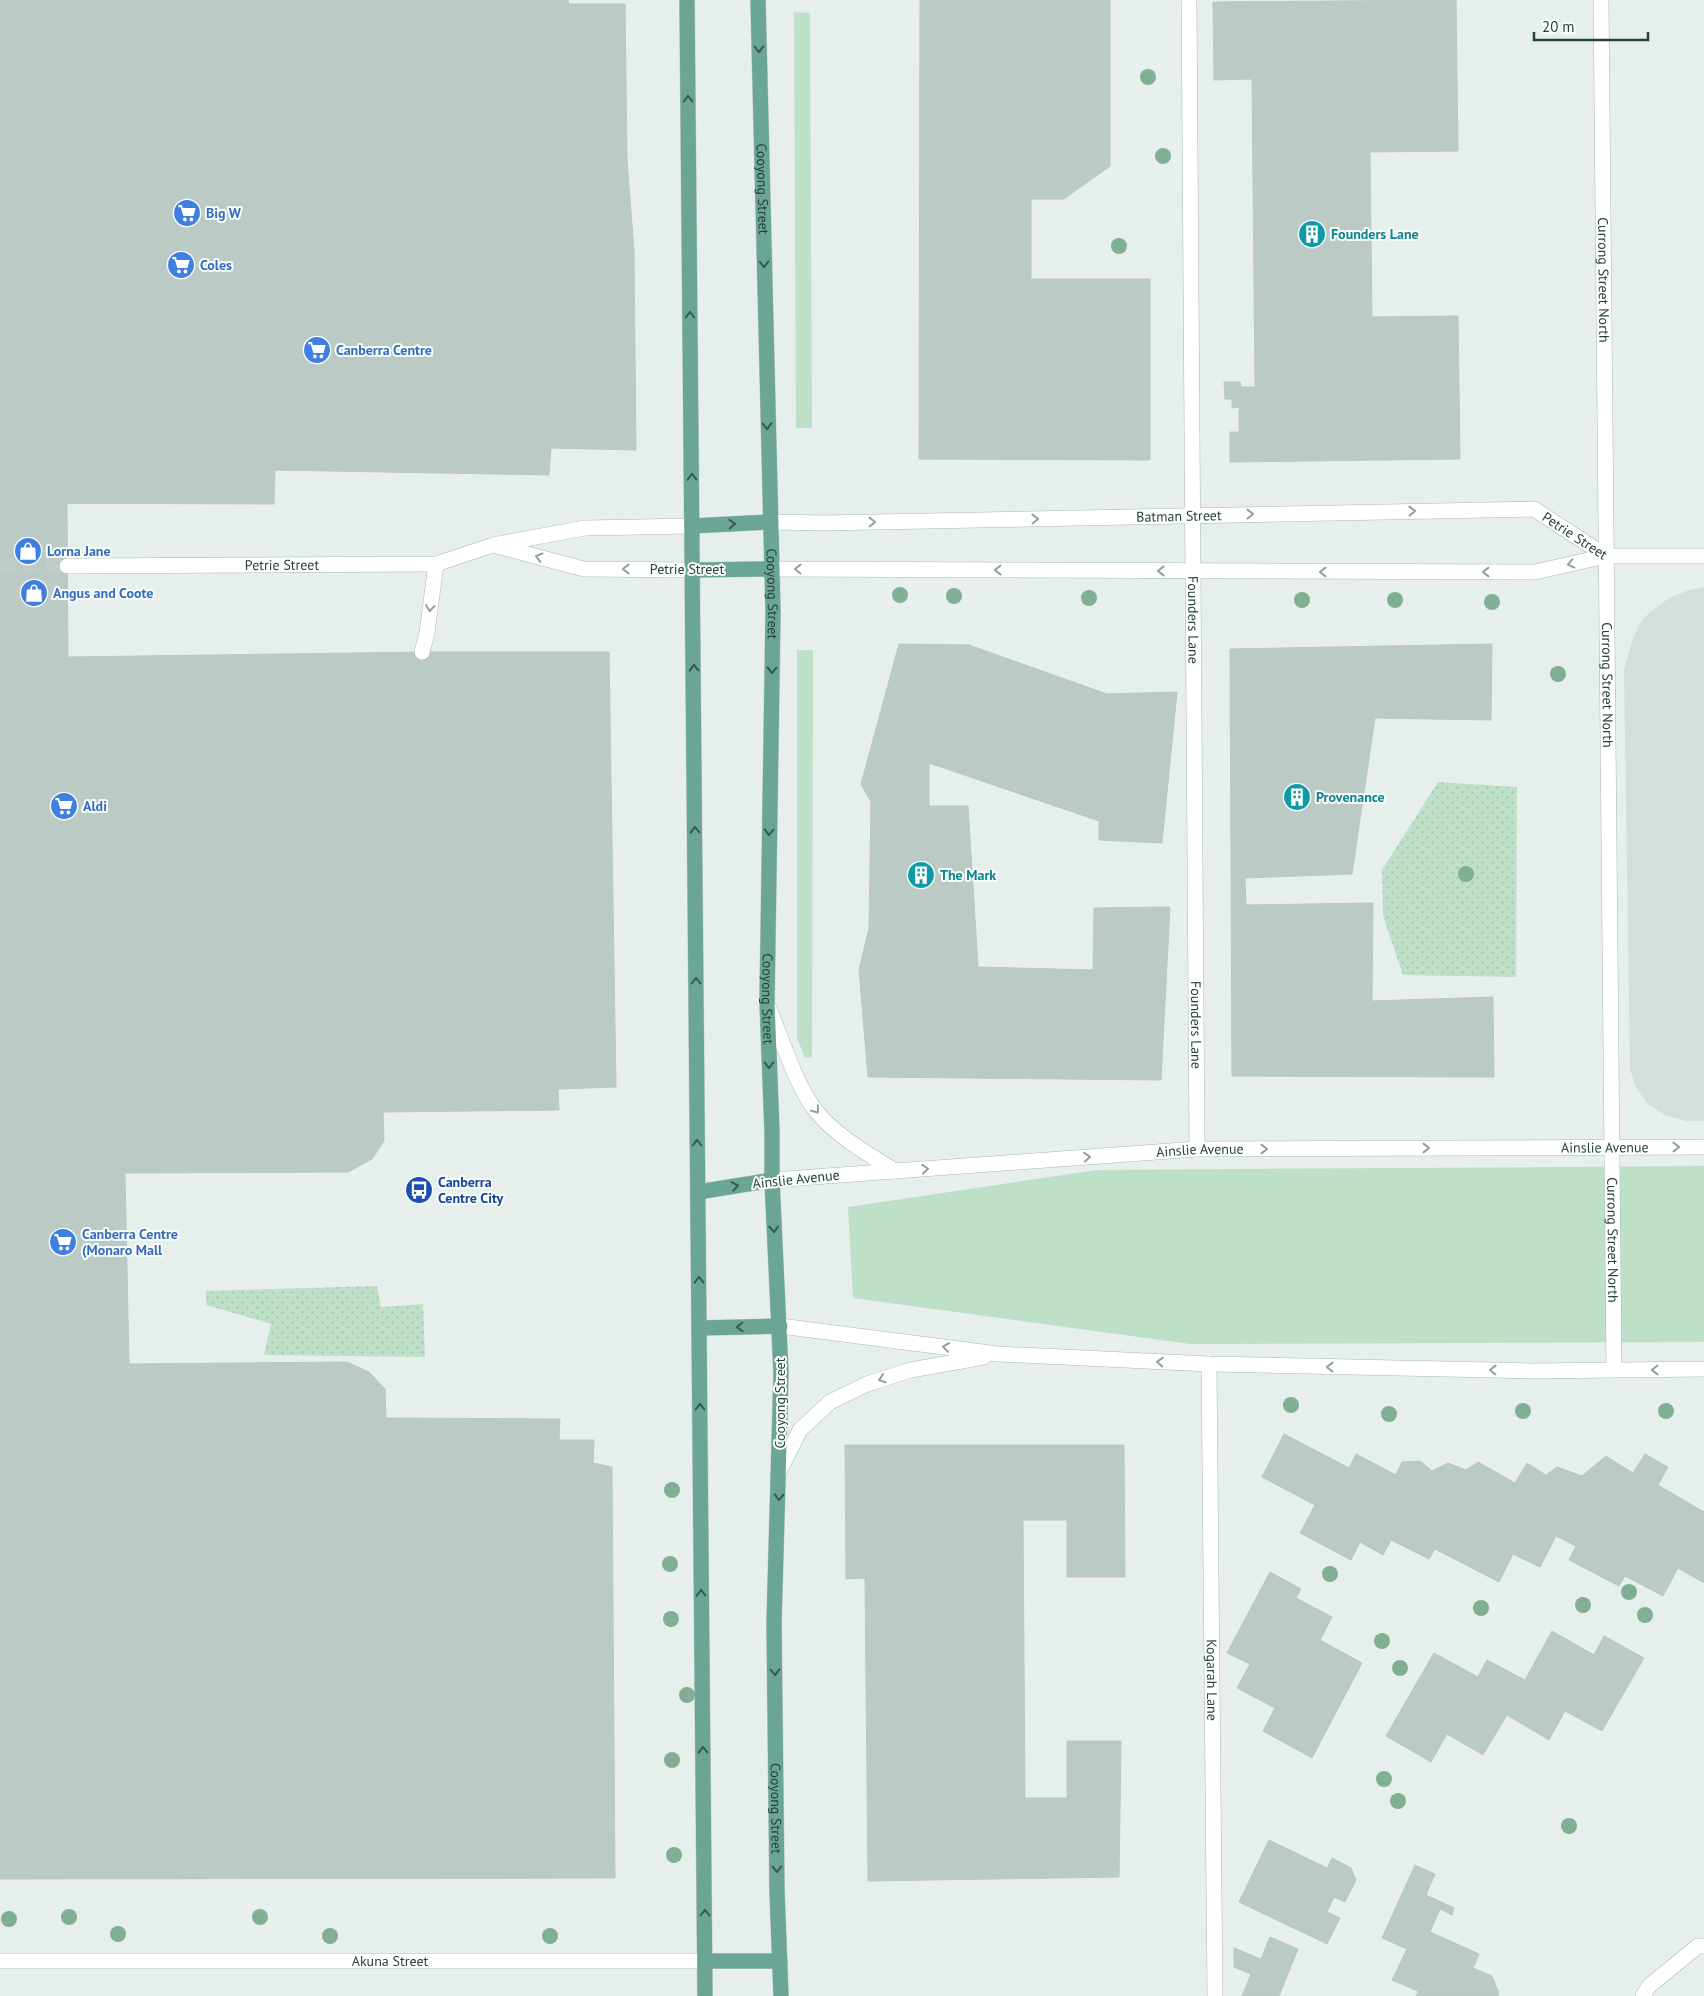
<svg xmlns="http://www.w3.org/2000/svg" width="1704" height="1996" font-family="'PT Sans',sans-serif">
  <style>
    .built { fill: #d4dfda }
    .grass { fill: url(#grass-dots) }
    .green { fill: #bfe0c8 }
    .building { fill: #bbcac4; stroke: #b8c9c2 }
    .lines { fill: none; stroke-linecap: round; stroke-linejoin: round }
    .street-tunnel { stroke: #bfccc8; stroke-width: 15; stroke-dasharray: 15 8; stroke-linecap: butt }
    .lane-casing { stroke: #a8b8b2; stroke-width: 16 }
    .street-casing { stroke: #a8b8b2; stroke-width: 16 }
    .secondary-casing { stroke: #a4bbb3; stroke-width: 16 }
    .primary-casing { stroke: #c2cac8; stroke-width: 16 }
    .lane { stroke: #fff; stroke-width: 15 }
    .street { stroke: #fff; stroke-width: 15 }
    .secondary { stroke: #fff; stroke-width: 15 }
    .primary { stroke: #6aa596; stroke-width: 15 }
    .tree { fill: #80af93 }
    .oneway { stroke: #365b51 }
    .oneway2 { stroke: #92a09c }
    .labels { text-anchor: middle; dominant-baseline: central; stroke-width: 4; stroke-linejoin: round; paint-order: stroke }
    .street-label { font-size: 14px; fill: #24423a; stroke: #f7fbf9 }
    .shop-label { font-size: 14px; font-weight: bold; fill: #366cbe; stroke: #f7fbf9; text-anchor: start }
    .culture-label { font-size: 14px; font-weight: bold; fill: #0d838f; stroke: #f7fbf9; text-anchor: start }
    .transit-label { font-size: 14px; font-weight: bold; fill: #164399; stroke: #f7fbf9; text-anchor: start }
  </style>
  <defs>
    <pattern id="grass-dots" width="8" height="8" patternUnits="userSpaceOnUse" patternTransform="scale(1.25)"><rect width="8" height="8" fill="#bfe0c8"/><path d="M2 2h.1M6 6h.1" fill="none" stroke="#a4c1ad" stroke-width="1.8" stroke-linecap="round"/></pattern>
  </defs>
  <rect width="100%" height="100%" fill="#e6efeb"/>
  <path class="built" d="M 1704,587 L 1704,1121 L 1686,1121 L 1665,1115 L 1648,1104 L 1636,1088 L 1630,1069 L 1624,670 L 1633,638 L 1641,622 L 1648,614 L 1669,598 L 1689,590 Z"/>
  <g class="grass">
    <path d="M 1438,782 L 1517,787 L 1516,977 L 1403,975 L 1383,916 L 1382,870 Z"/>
    <path d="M 377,1286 L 381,1307 L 423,1304 L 425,1357 L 264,1355 L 271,1324 L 206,1305 L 206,1291 Z"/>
  </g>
  <g class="green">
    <path d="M 794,12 L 810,13 L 812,428 L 796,428 Z"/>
    <path d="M 797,650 L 813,650 L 812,1058 L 805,1058 L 797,1038 Z"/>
    <path d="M 1704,1166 L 1704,1342 L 1190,1344 L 853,1298 L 848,1207 L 1096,1170 Z"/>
  </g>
  <g class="building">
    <path d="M 0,0 L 568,0 L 569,4 L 625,4 L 627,160 L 634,251 L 636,450 L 551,448 L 549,475 L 275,470 L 274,504 L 0,503 Z"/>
    <path d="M 920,0 L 1110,0 L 1110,166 L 1064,199 L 1031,199 L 1031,279 L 1150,279 L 1150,460 L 919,459 Z"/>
    <path d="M 1456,0 L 1458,151 L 1370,152 L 1372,317 L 1458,316 L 1460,459 L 1230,462 L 1230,432 L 1239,432 L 1239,407 L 1232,408 L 1232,399 L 1225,399 L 1224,382 L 1240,382 L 1241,387 L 1255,387 L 1252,79 L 1214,80 L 1213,2 Z"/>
    <path d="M 67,502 L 68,658 L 0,658 L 0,503 Z"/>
    <path d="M 899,644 L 969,645 L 1107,694 L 1177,692 L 1162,843 L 1099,840 L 1099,821 L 929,763 L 929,806 L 968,806 L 978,967 L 1093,970 L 1094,908 L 1170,907 L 1161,1080 L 868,1077 L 859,970 L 869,928 L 871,802 L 861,784 Z"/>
    <path d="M 1492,644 L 1491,720 L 1375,718 L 1352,874 L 1245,878 L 1246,905 L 1373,903 L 1372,1001 L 1493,997 L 1494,1077 L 1232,1076 L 1230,649 Z"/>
    <path d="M 422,652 L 609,652 L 616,1087 L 558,1089 L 559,1110 L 383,1112 L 384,1141 L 372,1159 L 348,1172 L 125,1173 L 129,1364 L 347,1362 L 369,1372 L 385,1389 L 386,1418 L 560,1419 L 559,1440 L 594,1440 L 593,1463 L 612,1467 L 615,1878 L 0,1879 L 0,658 Z"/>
    <path d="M 1284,1434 L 1349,1468 L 1356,1454 L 1396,1475 L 1402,1462 L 1420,1461 L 1432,1471 L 1448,1463 L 1466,1470 L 1478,1462 L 1515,1483 L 1527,1463 L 1546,1475 L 1557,1467 L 1582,1476 L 1606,1456 L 1633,1473 L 1645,1454 L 1668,1467 L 1658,1485 L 1704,1512 L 1704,1583 L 1678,1568 L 1663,1596 L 1625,1576 L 1619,1586 L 1569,1560 L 1576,1546 L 1556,1536 L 1540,1567 L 1513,1554 L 1499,1582 L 1435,1549 L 1429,1559 L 1391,1540 L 1383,1555 L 1360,1542 L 1351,1560 L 1300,1533 L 1315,1505 L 1262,1477 Z"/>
    <path d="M 845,1445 L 1124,1445 L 1125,1577 L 1067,1577 L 1067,1520 L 1023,1520 L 1025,1798 L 1067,1798 L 1067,1741 L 1121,1741 L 1119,1877 L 868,1881 L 865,1578 L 846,1579 Z"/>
    <path d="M 1270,1572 L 1301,1589 L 1296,1598 L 1332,1617 L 1320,1640 L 1362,1663 L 1312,1758 L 1263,1731 L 1275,1708 L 1237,1688 L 1250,1664 L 1227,1653 Z"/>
    <path d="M 1552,1631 L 1594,1655 L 1604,1636 L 1644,1658 L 1602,1731 L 1565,1711 L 1549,1740 L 1507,1715 L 1483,1755 L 1447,1734 L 1431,1762 L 1386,1736 L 1434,1653 L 1478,1677 L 1487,1660 L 1525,1680 Z"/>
    <path d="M 1269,1840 L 1327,1868 L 1332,1858 L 1351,1868 L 1356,1880 L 1345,1902 L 1334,1897 L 1327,1912 L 1340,1918 L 1327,1944 L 1239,1902 Z"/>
    <path d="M 1415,1865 L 1435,1874 L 1426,1895 L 1454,1908 L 1452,1915 L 1440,1909 L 1430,1932 L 1479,1954 L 1473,1968 L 1492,1976 L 1499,1994 L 1498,1996 L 1416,1996 L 1418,1991 L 1392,1980 L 1407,1949 L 1382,1938 Z"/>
    <path d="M 1270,1937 L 1298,1949 L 1279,1996 L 1242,1996 L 1251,1974 L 1234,1967 L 1234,1948 L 1261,1959 Z"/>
  </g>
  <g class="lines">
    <path class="street-tunnel" d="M 0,566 L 67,566"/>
    <g class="lane-casing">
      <path id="lane" d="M 422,652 L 427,633 L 436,564"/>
    </g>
    <g class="street-casing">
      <g id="street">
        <path id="s1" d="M 1189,0 L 1197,1149"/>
        <path id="s2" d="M 1601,0 L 1614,1370"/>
        <path id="s3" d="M 771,522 L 824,523 L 1534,509 L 1606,556"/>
        <path d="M 497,546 L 584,569 L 692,570"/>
        <path id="s4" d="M 67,566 L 436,564 L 493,545 L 585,528 L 692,526"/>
        <path d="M 772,569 L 1535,572 L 1606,556 L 1704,556"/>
        <path id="s5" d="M 1209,1364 L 1215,1996"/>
        <path id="s6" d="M 0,1961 L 705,1961"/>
        <path d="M 1643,1996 L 1649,1986 L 1698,1946 L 1704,1946"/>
      </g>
    </g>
    <g class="secondary-casing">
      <g id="secondary">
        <path d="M 768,1006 C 782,1039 795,1084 816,1111 C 837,1137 867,1153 895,1171"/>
        <path id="s7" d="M 772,1180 L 1197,1149 L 1704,1147"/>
        <path d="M 780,1326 L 998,1354 L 1209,1364 L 1533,1371 L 1704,1369"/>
        <path d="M 780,1470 L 800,1430 L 830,1402 L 867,1384 L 911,1370 L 984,1357"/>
      </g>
    </g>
    <g class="primary-casing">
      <g id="primary">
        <path d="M 687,0 L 705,1996"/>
        <path id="s8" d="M 758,0 L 773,612 L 767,1002 L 772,1131 L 772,1180 L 781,1373 L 774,1623 L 777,1891 L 781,1996"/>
        <path d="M 692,526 L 771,522"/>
        <path d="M 692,570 L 772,569"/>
        <path d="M 698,1192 L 772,1180"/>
        <path d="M 700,1328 L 780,1326"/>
        <path d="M 705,1961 L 780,1961"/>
      </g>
    </g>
    <use href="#lane" class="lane"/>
    <use href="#street" class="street"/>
    <use href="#secondary" class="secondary"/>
    <use href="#primary" class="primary"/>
  </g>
  <g class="tree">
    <circle cx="1148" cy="77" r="8"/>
    <circle cx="1163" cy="156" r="8"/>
    <circle cx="1119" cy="246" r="8"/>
    <circle cx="900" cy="595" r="8"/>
    <circle cx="954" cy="596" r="8"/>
    <circle cx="1089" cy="598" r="8"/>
    <circle cx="1302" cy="600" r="8"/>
    <circle cx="1395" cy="600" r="8"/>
    <circle cx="1492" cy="602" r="8"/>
    <circle cx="1558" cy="674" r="8"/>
    <circle cx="1466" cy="874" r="8"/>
    <circle cx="1291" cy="1405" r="8"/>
    <circle cx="1523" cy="1411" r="8"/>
    <circle cx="1666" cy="1411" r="8"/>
    <circle cx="1389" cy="1414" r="8"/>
    <circle cx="672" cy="1490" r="8"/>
    <circle cx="670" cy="1564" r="8"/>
    <circle cx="1330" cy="1574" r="8"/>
    <circle cx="1629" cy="1592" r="8"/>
    <circle cx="1583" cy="1605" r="8"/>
    <circle cx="1481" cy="1608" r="8"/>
    <circle cx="1645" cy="1615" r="8"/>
    <circle cx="671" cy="1619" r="8"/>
    <circle cx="1382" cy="1641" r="8"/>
    <circle cx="1400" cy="1668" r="8"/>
    <circle cx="687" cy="1695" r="8"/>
    <circle cx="672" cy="1760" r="8"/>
    <circle cx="1384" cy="1779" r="8"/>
    <circle cx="1398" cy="1801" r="8"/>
    <circle cx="1569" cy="1826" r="8"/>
    <circle cx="674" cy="1855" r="8"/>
    <circle cx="69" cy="1917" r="8"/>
    <circle cx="260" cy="1917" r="8"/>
    <circle cx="9" cy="1919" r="8"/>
    <circle cx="118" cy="1934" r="8"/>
    <circle cx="330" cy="1936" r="8"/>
    <circle cx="550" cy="1936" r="8"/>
  </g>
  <defs><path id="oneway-chevron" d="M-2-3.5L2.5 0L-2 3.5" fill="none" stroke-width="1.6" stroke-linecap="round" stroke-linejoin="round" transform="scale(1.25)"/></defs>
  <g class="oneway">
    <use href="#oneway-chevron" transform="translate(759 49) rotate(89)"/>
    <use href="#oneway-chevron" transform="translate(688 99) rotate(-91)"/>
    <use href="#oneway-chevron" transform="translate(764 264) rotate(89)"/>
    <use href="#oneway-chevron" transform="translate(690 315) rotate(-90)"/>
    <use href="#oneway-chevron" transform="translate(767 426) rotate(89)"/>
    <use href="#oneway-chevron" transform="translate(692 477) rotate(-91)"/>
    <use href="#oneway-chevron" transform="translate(732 524) rotate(-3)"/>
    <use href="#oneway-chevron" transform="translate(694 668) rotate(-91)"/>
    <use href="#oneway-chevron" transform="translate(772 670) rotate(91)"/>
    <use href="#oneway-chevron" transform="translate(695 830) rotate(-91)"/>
    <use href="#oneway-chevron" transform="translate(769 832) rotate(91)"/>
    <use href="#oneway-chevron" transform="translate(696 981) rotate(-90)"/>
    <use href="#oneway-chevron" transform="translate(769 1065) rotate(88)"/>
    <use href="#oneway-chevron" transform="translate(697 1143) rotate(-90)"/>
    <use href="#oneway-chevron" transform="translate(735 1186) rotate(-9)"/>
    <use href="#oneway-chevron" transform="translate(774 1229) rotate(87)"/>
    <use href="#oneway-chevron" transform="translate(699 1280) rotate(-91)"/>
    <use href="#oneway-chevron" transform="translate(740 1327) rotate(178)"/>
    <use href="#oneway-chevron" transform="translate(700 1407) rotate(-90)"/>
    <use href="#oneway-chevron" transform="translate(779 1497) rotate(92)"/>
    <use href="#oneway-chevron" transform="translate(701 1593) rotate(-91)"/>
    <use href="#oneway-chevron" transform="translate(775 1672) rotate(89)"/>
    <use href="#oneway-chevron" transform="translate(703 1750) rotate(-91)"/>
    <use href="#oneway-chevron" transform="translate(777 1869) rotate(89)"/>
    <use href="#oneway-chevron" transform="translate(705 1913) rotate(-90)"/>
  </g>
  <g class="oneway2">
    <use href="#oneway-chevron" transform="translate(1412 511) rotate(-1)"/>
    <use href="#oneway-chevron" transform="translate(1250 514) rotate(-1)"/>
    <use href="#oneway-chevron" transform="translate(1035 519) rotate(-1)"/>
    <use href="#oneway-chevron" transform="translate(872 522) rotate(-1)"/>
    <use href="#oneway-chevron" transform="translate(539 557) rotate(-165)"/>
    <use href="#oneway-chevron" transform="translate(1571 564) rotate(167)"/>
    <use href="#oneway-chevron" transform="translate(626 569) rotate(180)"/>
    <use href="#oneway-chevron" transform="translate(798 569) rotate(-179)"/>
    <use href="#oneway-chevron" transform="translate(998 570) rotate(-180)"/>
    <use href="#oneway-chevron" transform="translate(1161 571) rotate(-180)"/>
    <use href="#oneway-chevron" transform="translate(1323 572) rotate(-180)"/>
    <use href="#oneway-chevron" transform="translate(1486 572) rotate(-180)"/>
    <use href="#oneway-chevron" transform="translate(430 608) rotate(97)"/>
    <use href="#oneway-chevron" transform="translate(816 1110) rotate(52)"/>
    <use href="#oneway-chevron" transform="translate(1676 1147)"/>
    <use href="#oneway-chevron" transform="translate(1426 1148)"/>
    <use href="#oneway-chevron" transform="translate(1264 1149)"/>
    <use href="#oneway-chevron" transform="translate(1087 1157) rotate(-4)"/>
    <use href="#oneway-chevron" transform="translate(925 1169) rotate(-4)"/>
    <use href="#oneway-chevron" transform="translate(946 1347) rotate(-172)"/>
    <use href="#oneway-chevron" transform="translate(1160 1362) rotate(-177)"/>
    <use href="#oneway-chevron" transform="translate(1330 1367) rotate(-179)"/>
    <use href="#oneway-chevron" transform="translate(1493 1370) rotate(-179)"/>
    <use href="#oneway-chevron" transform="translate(1655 1370) rotate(179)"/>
    <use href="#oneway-chevron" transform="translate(882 1379) rotate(162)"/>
  </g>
  <defs>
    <g id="supermarket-disc" transform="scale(1.4375)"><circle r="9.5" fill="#3f7fe0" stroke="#f7fbf9"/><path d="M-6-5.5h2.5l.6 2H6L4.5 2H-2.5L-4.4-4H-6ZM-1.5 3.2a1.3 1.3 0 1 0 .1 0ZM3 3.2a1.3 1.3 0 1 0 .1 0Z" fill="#fff"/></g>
    <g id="building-disc" transform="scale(1.4375)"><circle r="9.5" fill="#0f9aa8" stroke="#f7fbf9"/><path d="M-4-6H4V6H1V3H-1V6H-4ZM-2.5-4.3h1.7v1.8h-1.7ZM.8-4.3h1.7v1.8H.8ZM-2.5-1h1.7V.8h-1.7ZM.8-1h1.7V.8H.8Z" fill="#fff"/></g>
    <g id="shop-disc" transform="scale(1.4375)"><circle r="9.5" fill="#3f7fe0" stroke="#f7fbf9"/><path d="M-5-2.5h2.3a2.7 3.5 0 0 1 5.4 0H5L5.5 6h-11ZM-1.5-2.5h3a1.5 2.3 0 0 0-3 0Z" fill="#fff"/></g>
    <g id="bus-disc" transform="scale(1.4375)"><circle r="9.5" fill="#1a4fb4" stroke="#f7fbf9"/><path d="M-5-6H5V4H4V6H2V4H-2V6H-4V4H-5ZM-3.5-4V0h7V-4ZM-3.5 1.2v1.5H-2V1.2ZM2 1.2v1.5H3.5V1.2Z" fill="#fff"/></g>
  </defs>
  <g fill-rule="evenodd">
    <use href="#supermarket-disc" x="187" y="213"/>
    <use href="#building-disc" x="1312" y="234"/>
    <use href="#supermarket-disc" x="181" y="265"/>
    <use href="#supermarket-disc" x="317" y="350"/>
    <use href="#shop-disc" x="28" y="551"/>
    <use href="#shop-disc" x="34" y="593"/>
    <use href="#building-disc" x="1297" y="797"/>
    <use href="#supermarket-disc" x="64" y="806"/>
    <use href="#building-disc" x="921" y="875"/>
    <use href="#bus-disc" x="419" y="1190"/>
    <use href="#supermarket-disc" x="63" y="1242"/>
  </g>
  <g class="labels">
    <g class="street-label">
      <text stroke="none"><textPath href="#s8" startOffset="189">Cooyong Street</textPath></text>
      <text stroke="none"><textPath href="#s2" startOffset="280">Currong Street North</textPath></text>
      <text stroke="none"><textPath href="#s3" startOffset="408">Batman Street</textPath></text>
      <text stroke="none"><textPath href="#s3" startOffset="812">Petrie Street</textPath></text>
      <text stroke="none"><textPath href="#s4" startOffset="215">Petrie Street</textPath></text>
      <text x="687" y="569">Petrie Street</text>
      <text stroke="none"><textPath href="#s8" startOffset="594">Cooyong Street</textPath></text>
      <text stroke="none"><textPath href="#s1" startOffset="620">Founders Lane</textPath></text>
      <text stroke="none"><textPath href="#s2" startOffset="685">Currong Street North</textPath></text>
      <text stroke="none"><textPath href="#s8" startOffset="999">Cooyong Street</textPath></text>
      <text stroke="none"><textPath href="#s1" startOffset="1025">Founders Lane</textPath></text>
      <text stroke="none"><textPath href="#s7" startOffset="834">Ainslie Avenue</textPath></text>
      <text stroke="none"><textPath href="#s7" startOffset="429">Ainslie Avenue</textPath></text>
      <text transform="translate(796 1179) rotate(-6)">Ainslie Avenue</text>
      <text stroke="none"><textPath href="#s2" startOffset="1240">Currong Street North</textPath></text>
      <text transform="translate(780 1403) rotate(-90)">Cooyong Street</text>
      <text stroke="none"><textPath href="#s5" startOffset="316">Kogarah Lane</textPath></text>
      <text stroke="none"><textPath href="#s8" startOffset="1809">Cooyong Street</textPath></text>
      <text stroke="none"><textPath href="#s6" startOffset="390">Akuna Street</textPath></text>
    </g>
    <g class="shop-label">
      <text x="206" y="213">Big W</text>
      <text x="200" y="265">Coles</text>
      <text x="336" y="350">Canberra Centre</text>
      <text x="47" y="551">Lorna Jane</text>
      <text x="53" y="593">Angus and Coote</text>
      <text x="83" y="806">Aldi</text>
      <text x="82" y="1234">Canberra Centre<tspan x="82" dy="16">(Monaro Mall</tspan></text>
    </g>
    <g class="culture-label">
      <text x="1331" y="234">Founders Lane</text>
      <text x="1316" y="797">Provenance</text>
      <text x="940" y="875">The Mark</text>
    </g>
    <g class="transit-label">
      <text x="438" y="1182">Canberra<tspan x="438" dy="16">Centre City</tspan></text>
    </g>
  </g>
  <path d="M1534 32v8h114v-8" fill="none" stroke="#24423a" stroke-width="2.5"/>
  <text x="1542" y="32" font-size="15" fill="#24423a" stroke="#f7fbf9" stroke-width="4" paint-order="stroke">20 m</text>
</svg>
